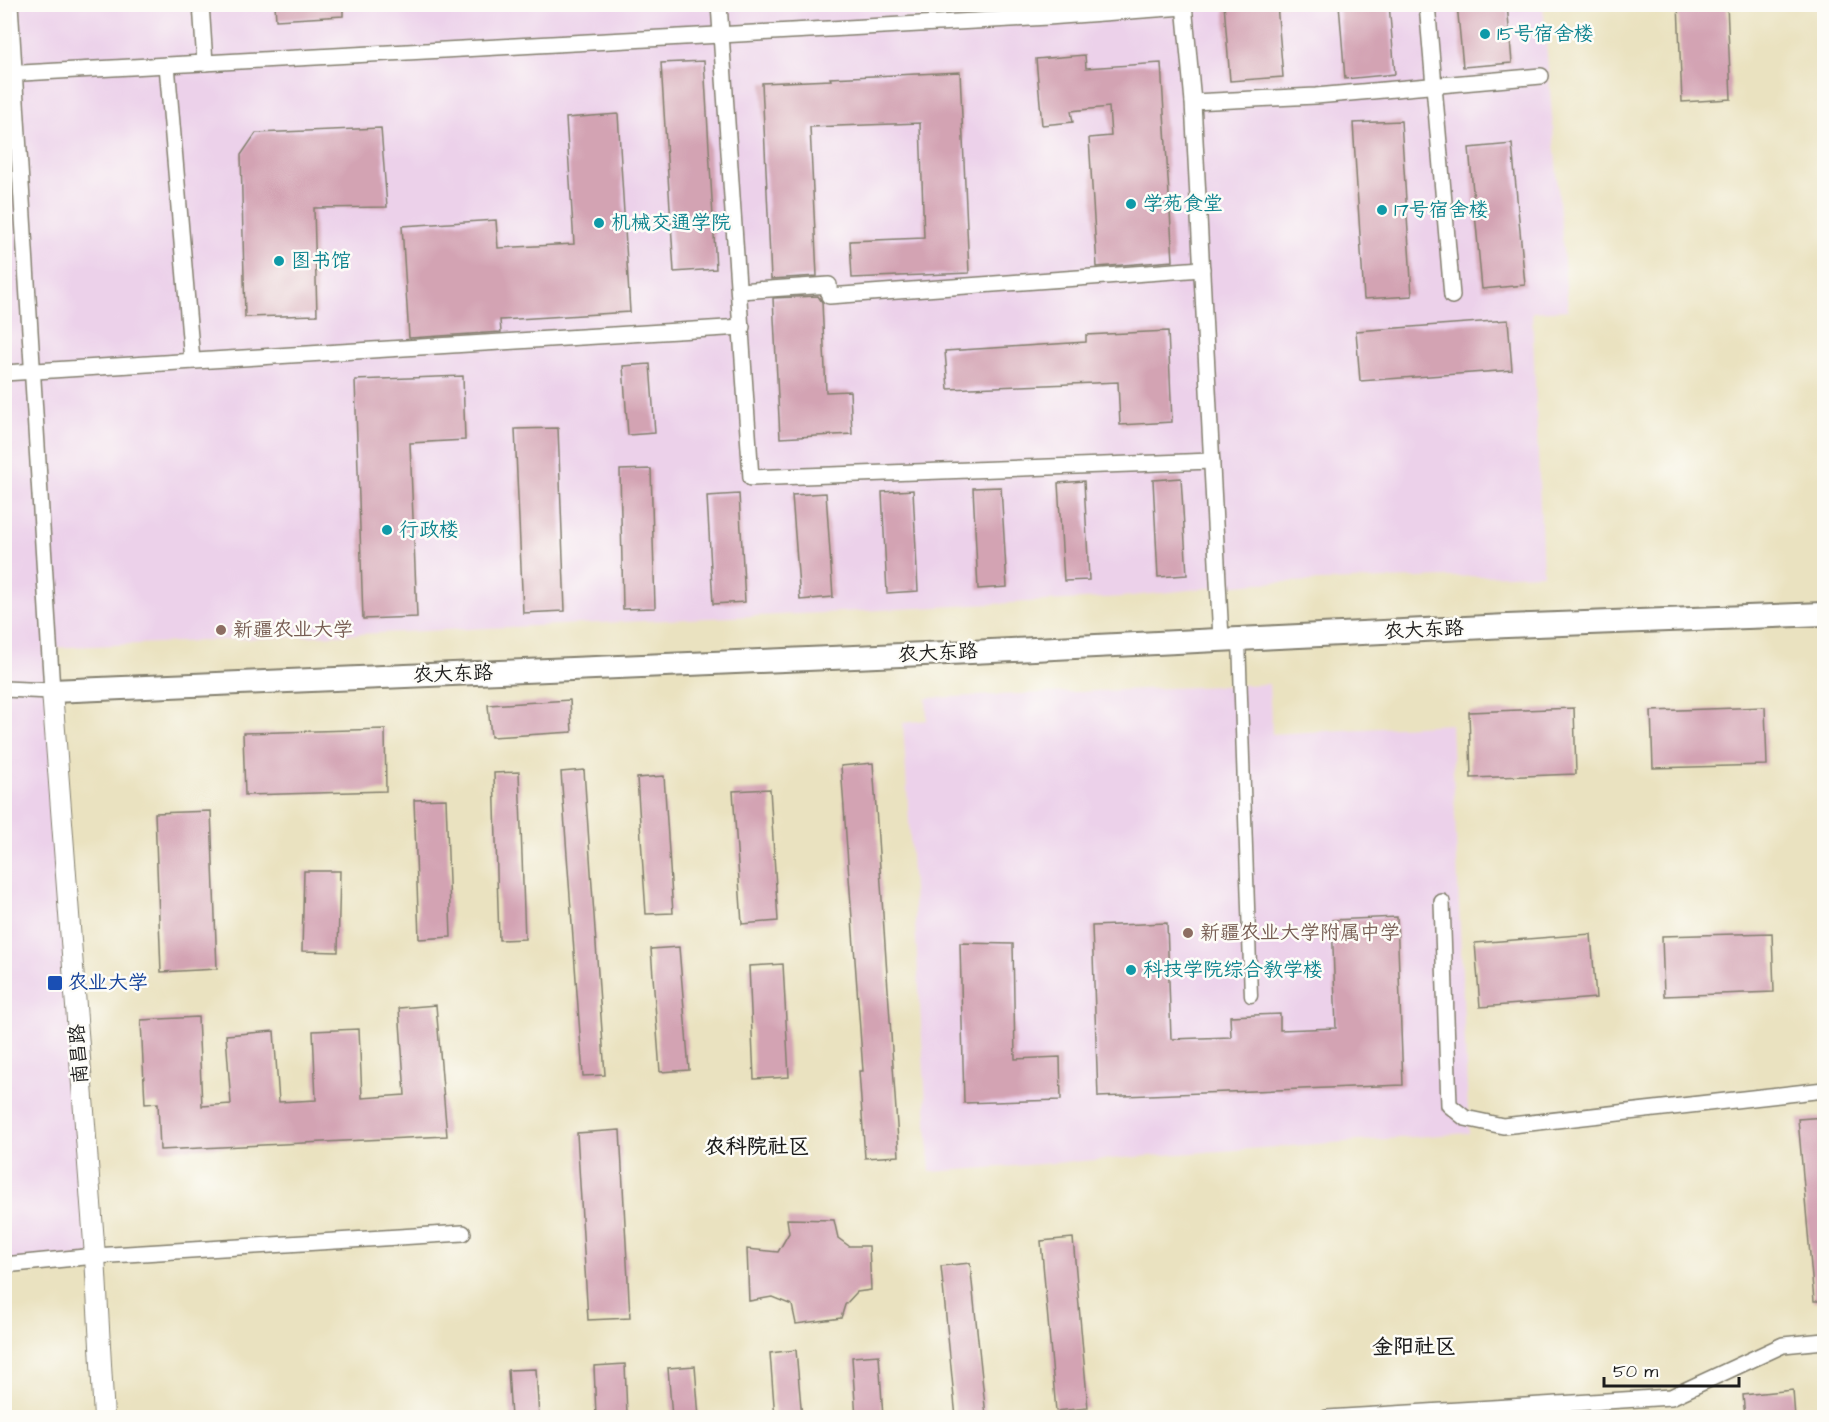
<svg xmlns="http://www.w3.org/2000/svg" width="1829" height="1422" font-family="'Architects Daughter','LXGW WenKai TC',sans-serif">
  <style>
    .built { fill: #ecd1ea }
    .building { fill: #d3a3b3 }
    .lines { fill: none; stroke-linecap: round; stroke-linejoin: round }
    .pedestrian-casing { stroke: #837f6e; stroke-width: 15 }
    .minor-casing { stroke: #837f6e; stroke-width: 18 }
    .tertiary-casing { stroke: #837f6e; stroke-width: 22 }
    .secondary-casing { stroke: #837f6e; stroke-width: 26 }
    .pedestrian { stroke: #fff; stroke-width: 12 }
    .minor { stroke: #fff; stroke-width: 15 }
    .tertiary { stroke: #fff; stroke-width: 20 }
    .secondary { stroke: #fff; stroke-width: 22 }
    .culture-dot { fill: #0f9aa8; stroke: #fdfcf7; stroke-width: 2 }
    .education-dot { fill: #8d6e63; stroke: #fdfcf7; stroke-width: 2 }
    .transit-dot { fill: #1a4fb4; stroke: #fdfcf7; stroke-width: 2 }
    .labels { text-anchor: middle; dominant-baseline: central; stroke-width: 5; stroke-linejoin: round; paint-order: stroke }
    .culture-label { font-size: 20px; fill: #0d838f; stroke: #fdfcf7; text-anchor: start }
    .education-label { font-size: 20px; fill: #785e54; stroke: #fdfcf7; text-anchor: start }
    .street-label { font-size: 20px; fill: #1c1c1c; stroke: #fdfcf7 }
    .transit-label { font-size: 20px; fill: #164399; stroke: #fdfcf7; text-anchor: start }
    .neighbourhood-label { font-size: 21px; font-weight: bold; fill: #1c1c1c; stroke: #fdfcf7 }
  </style>
  <rect width="100%" height="100%" fill="#fdfcf7"/>
  <filter id="ink" filterUnits="userSpaceOnUse"><feTurbulence type="fractalNoise" baseFrequency=".0167" numOctaves="2"/><feDisplacementMap in="SourceGraphic" scale="12" xChannelSelector="R" yChannelSelector="G"/><feConvolveMatrix kernelMatrix="1 2 1 2 8 2 1 2 1" color-interpolation-filters="sRGB"/></filter>
  <filter id="wash" filterUnits="userSpaceOnUse"><feTurbulence type="fractalNoise" baseFrequency=".008" numOctaves="4" result="noise"/><feDisplacementMap in="SourceGraphic" scale="24" xChannelSelector="R" yChannelSelector="G"/><feGaussianBlur stdDeviation="1.35" result="paint"/><feColorMatrix in="noise" values="0 0 0 0 0 0 0 0 0 0 0 0 0 0 0 0 0 1.4 0 .05"/><feComposite in="paint" operator="in"/></filter>
  <g filter="url(#wash)">
    <rect width="100%" height="100%" fill="#eae2c0"/>
    <g class="built">
      <path d="M 5,5 L 1543,5 L 1568,310 L 1532,312 L 1543,574 L 1257,583 L 1122,597 L 843,612 L 49,648 L 95,1256 L 5,1266 Z"/>
      <path d="M 1269,684 L 1272,734 L 1451,724 L 1469,1133 L 930,1172 L 903,723 L 927,720 L 926,698 Z"/>
    </g>
    <g id="blocks">
      <g class="building">
        <path d="M 275,4 L 343,4 L 343,16 L 276,20 Z"/>
        <path d="M 1224,4 L 1277,4 L 1283,77 L 1230,81 Z"/>
        <path d="M 1339,4 L 1389,4 L 1395,74 L 1345,79 Z"/>
        <path d="M 1457,4 L 1507,4 L 1512,63 L 1463,67 Z"/>
        <path d="M 1678,4 L 1727,4 L 1731,99 L 1682,102 Z"/>
        <path d="M 1085,55 L 1086,68 L 1161,63 L 1173,261 L 1097,267 L 1089,138 L 1111,136 L 1109,107 L 1071,111 L 1073,122 L 1042,125 L 1036,59 Z"/>
        <path d="M 704,61 L 716,269 L 674,272 L 661,63 Z"/>
        <path d="M 960,72 L 969,273 L 852,278 L 850,241 L 924,238 L 920,123 L 810,127 L 817,276 L 771,279 L 762,83 L 831,80 L 830,78 Z"/>
        <path d="M 618,114 L 630,312 L 500,320 L 501,332 L 409,338 L 402,226 L 496,220 L 498,248 L 574,244 L 566,118 Z"/>
        <path d="M 1401,121 L 1412,296 L 1364,299 L 1353,123 Z"/>
        <path d="M 381,128 L 387,207 L 314,208 L 317,315 L 245,317 L 241,155 L 256,133 Z"/>
        <path d="M 1512,144 L 1525,285 L 1482,289 L 1469,148 Z"/>
        <path d="M 818,296 L 822,302 L 826,392 L 850,391 L 852,434 L 780,438 L 773,298 Z"/>
        <path d="M 1508,320 L 1512,370 L 1360,381 L 1356,331 Z"/>
        <path d="M 1168,331 L 1172,422 L 1120,425 L 1118,382 L 948,389 L 945,351 L 1086,342 L 1086,335 Z"/>
        <path d="M 650,364 L 655,433 L 628,435 L 623,366 Z"/>
        <path d="M 463,376 L 465,440 L 410,443 L 417,617 L 363,619 L 355,380 Z"/>
        <path d="M 558,428 L 565,611 L 523,613 L 515,429 Z"/>
        <path d="M 651,469 L 655,608 L 623,609 L 620,470 Z"/>
        <path d="M 1181,478 L 1187,575 L 1158,577 L 1153,480 Z"/>
        <path d="M 1084,481 L 1089,580 L 1064,581 L 1058,483 Z"/>
        <path d="M 1001,487 L 1007,587 L 978,589 L 973,488 Z"/>
        <path d="M 913,490 L 918,591 L 887,593 L 882,492 Z"/>
        <path d="M 826,493 L 833,597 L 800,600 L 792,495 Z"/>
        <path d="M 739,494 L 745,602 L 713,604 L 707,496 Z"/>
        <path d="M 570,700 L 572,732 L 491,737 L 488,705 Z"/>
        <path d="M 1765,707 L 1767,765 L 1653,768 L 1651,711 Z"/>
        <path d="M 1574,708 L 1576,774 L 1471,778 L 1469,712 Z"/>
        <path d="M 385,729 L 386,791 L 245,795 L 243,733 Z"/>
        <path d="M 873,763 L 899,1156 L 865,1158 L 859,1071 L 863,1071 L 841,766 Z"/>
        <path d="M 584,770 L 605,1075 L 583,1076 L 561,772 Z"/>
        <path d="M 519,772 L 525,939 L 499,940 L 494,773 Z"/>
        <path d="M 664,776 L 673,913 L 646,914 L 637,778 Z"/>
        <path d="M 770,789 L 778,921 L 742,924 L 733,791 Z"/>
        <path d="M 446,799 L 451,937 L 419,939 L 414,800 Z"/>
        <path d="M 211,811 L 217,969 L 161,972 L 155,813 Z"/>
        <path d="M 304,871 L 340,871 L 338,952 L 302,951 Z"/>
        <path d="M 1397,917 L 1403,1085 L 1098,1097 L 1092,926 L 1167,923 L 1171,1039 L 1231,1037 L 1230,1016 L 1280,1014 L 1280,1030 L 1336,1028 L 1332,920 Z"/>
        <path d="M 1772,933 L 1774,992 L 1664,996 L 1662,936 Z"/>
        <path d="M 1591,934 L 1596,998 L 1480,1007 L 1475,943 Z"/>
        <path d="M 960,943 L 1013,944 L 1015,1059 L 1060,1057 L 1061,1100 L 964,1103 Z"/>
        <path d="M 679,947 L 689,1070 L 660,1072 L 651,949 Z"/>
        <path d="M 783,964 L 789,1077 L 754,1079 L 749,966 Z"/>
        <path d="M 436,1005 L 447,1136 L 160,1150 L 158,1103 L 145,1104 L 141,1020 L 198,1017 L 202,1106 L 231,1104 L 226,1035 L 274,1031 L 279,1102 L 316,1100 L 313,1031 L 359,1029 L 362,1098 L 405,1095 L 399,1008 Z"/>
        <path d="M 1824,1117 L 1824,1301 L 1814,1301 L 1798,1119 Z"/>
        <path d="M 620,1130 L 630,1318 L 588,1320 L 577,1133 Z"/>
        <path d="M 787,1219 L 834,1220 L 838,1238 L 849,1246 L 869,1246 L 871,1290 L 857,1292 L 845,1305 L 841,1318 L 796,1324 L 792,1305 L 772,1297 L 749,1301 L 747,1249 L 778,1252 L 789,1233 Z"/>
        <path d="M 1073,1238 L 1088,1408 L 1056,1411 L 1041,1241 Z"/>
        <path d="M 970,1263 L 986,1416 L 956,1418 L 941,1266 Z"/>
        <path d="M 796,1350 L 802,1418 L 775,1418 L 770,1353 Z"/>
        <path d="M 879,1355 L 883,1418 L 856,1418 L 852,1357 Z"/>
        <path d="M 625,1364 L 627,1415 L 596,1416 L 594,1366 Z"/>
        <path d="M 695,1366 L 699,1418 L 672,1418 L 668,1368 Z"/>
        <path d="M 536,1369 L 539,1418 L 511,1418 L 508,1370 Z"/>
        <path d="M 1793,1390 L 1795,1418 L 1745,1418 L 1743,1395 Z"/>
      </g>
    </g>
  </g>
  <g filter="url(#ink)">
    <use href="#blocks" fill-opacity="0" stroke="#837f6e" stroke-width="1.5"/>
    <g class="lines">
      <g class="pedestrian-casing">
        <path id="pedestrian" d="M 1239,639 L 1251,996"/>
      </g>
      <g class="minor-casing">
        <g id="minor">
          <path d="M 201,4 L 205,63"/>
          <path d="M 719,4 L 751,478 L 1212,461"/>
          <path d="M 1184,4 L 1193,102 L 1221,639"/>
          <path d="M 1427,4 L 1452,296"/>
          <path d="M 167,65 L 192,361"/>
          <path d="M 4,74 L 1048,17 L 1184,7"/>
          <path d="M 1193,102 L 1316,96 L 1541,76"/>
          <path d="M 739,291 L 829,285 L 829,296 L 1202,269"/>
          <path d="M 4,373 L 742,327"/>
          <path d="M 4,689 L 52,691 L 10,4"/>
          <path d="M 1442,902 L 1449,1105 L 1465,1118 L 1503,1126 L 1824,1090"/>
          <path d="M 4,1265 L 95,1256 L 463,1233"/>
          <path d="M 1327,1418 L 1671,1397 L 1783,1345 L 1824,1341"/>
        </g>
      </g>
      <g class="tertiary-casing">
        <path id="tertiary" d="M 52,691 L 95,1256 L 104,1418"/>
      </g>
      <g class="secondary-casing">
        <path id="secondary" d="M 52,691 L 971,652 L 1507,626 L 1824,614"/>
      </g>
      <use href="#pedestrian" class="pedestrian"/>
      <use href="#minor" class="minor"/>
      <use href="#tertiary" class="tertiary"/>
      <use href="#secondary" class="secondary"/>
    </g>
  </g>
  <g class="culture-dot">
    <circle cx="1485" cy="34" r="6"/>
    <circle cx="1131" cy="204" r="6"/>
    <circle cx="1382" cy="210" r="6"/>
    <circle cx="599" cy="223" r="6"/>
    <circle cx="279" cy="261" r="6"/>
    <circle cx="387" cy="530" r="6"/>
    <circle cx="1131" cy="970" r="6"/>
  </g>
  <g class="education-dot">
    <circle cx="221" cy="630" r="6"/>
    <circle cx="1188" cy="933" r="6"/>
  </g>
  <rect class="transit-dot" x="47" y="975" width="16" height="16" rx="3"/>
  <g class="labels">
    <g class="culture-label">
      <text x="1497" y="34">15号宿舍楼</text>
      <text x="1143" y="204">学苑食堂</text>
      <text x="1394" y="210">17号宿舍楼</text>
      <text x="611" y="223">机械交通学院</text>
      <text x="291" y="261">图书馆</text>
      <text x="399" y="530">行政楼</text>
      <text x="1143" y="970">科技学院综合教学楼</text>
    </g>
    <g class="education-label">
      <text x="233" y="630">新疆农业大学</text>
      <text x="1200" y="933">新疆农业大学附属中学</text>
    </g>
    <g class="street-label">
      <text transform="translate(1424 630) rotate(-3)">农大东路</text>
      <text transform="translate(938 653) rotate(-3)">农大东路</text>
      <text transform="translate(453 674) rotate(-2)">农大东路</text>
      <text transform="translate(79 1054) rotate(-94)">南昌路</text>
    </g>
    <g class="transit-label">
      <text x="68" y="983">农业大学</text>
    </g>
    <g class="neighbourhood-label">
      <text x="757" y="1146">农科院社区</text>
      <text x="1414" y="1346">金阳社区</text>
    </g>
  </g>
  <rect width="1829" height="1422" fill="none" stroke="#fdfcf7" stroke-width="24"/>
  <path d="M1604 1377v9h135v-9" fill="none" stroke="#1c1c1c" stroke-width="3"/>
  <text x="1613" y="1377" font-size="18" fill="#1c1c1c" stroke="#fdfcf7" stroke-width="4.5" paint-order="stroke">50 m</text>
</svg>
